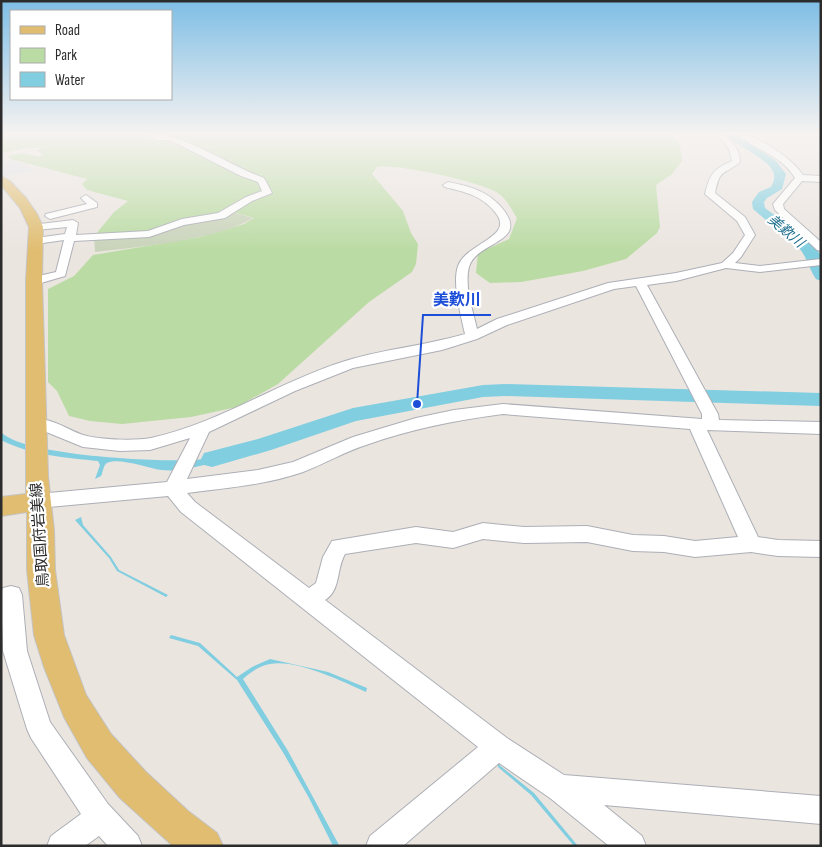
<svg xmlns="http://www.w3.org/2000/svg" width="822" height="847" font-family="'Sofia Sans Condensed','Noto Sans JP',sans-serif">
  <style>
    .industrial { fill: #e0dfe5 }
    .green { fill: #badba3 }
    .cemetery { fill: #c8d3b9 }
    .water { fill: #80cee0 }
    .lines { fill: none; stroke-linecap: round; stroke-linejoin: round }
    .river { fill: #80cee0; fill-rule: evenodd }
    .minor-casing { stroke: #acafb6; stroke-width: 2 }
    .major-casing { stroke: #c4c4c4; stroke-width: 2 }
    .minor { fill: #fff; fill-rule: evenodd }
    .major { fill: #e0bd70; fill-rule: evenodd }
    .labels { text-anchor: middle; dominant-baseline: central; stroke-width: 4.5; stroke-linejoin: round; paint-order: stroke }
    .far-water-label { font-size: 14px; font-style: italic; fill: #1e6f8d; stroke: #fff }
    .street-label { font-size: 15px; fill: #2c2c2c; stroke: #fff }
    .leader { fill: none; stroke: #1d4ed8; stroke-width: 2 }
    .callout-dot { fill: #1d4ed8; stroke: #fff; stroke-width: 2 }
    .callout-label { font-size: 16px; text-anchor: middle; font-weight: bold; fill: #1d4ed8; stroke: #fff; stroke-width: 4.5; stroke-linejoin: round; paint-order: stroke }
  </style>
  <rect width="100%" height="100%" fill="#ebe5e0"/>
  <path class="industrial" d="M 10,160 L 26,165 L 35,171 L 4,176 L 1,175 L 1,163 Z"/>
  <path class="green" d="M 1,133 L 146,133 L 159,138 L 149,133 L 671,133 L 680,145 L 682,161 L 672,174 L 656,185 L 660,227 L 657,233 L 626,259 L 583,271 L 521,282 L 490,283 L 476,273 L 478,253 L 509,239 L 517,218 C 512,210 506,198 498,193 C 482,182 396,163 377,167 L 372,174 L 403,211 L 411,233 L 418,244 L 416,264 L 412,272 L 369,302 L 278,384 L 237,407 L 191,417 L 122,424 L 90,421 L 69,416 L 57,391 L 48,382 L 48,289 L 74,276 L 93,255 L 200,237 L 244,224 L 254,218 L 233,212 L 250,200 L 267,194 L 269,190 L 263,180 L 244,174 L 228,164 L 170,138 L 172,139 L 169,141 L 173,140 L 243,175 L 259,179 L 266,190 L 264,194 L 248,199 L 228,212 L 210,218 L 181,222 L 148,233 L 95,235 L 114,212 L 128,201 L 87,190 L 82,184 L 87,179 L 11,159 L 8,156 L 23,153 L 40,157 L 43,154 L 36,151 L 43,148 L 28,148 L 1,153 Z"/>
  <path class="cemetery" d="M 232,212 L 253,218 C 218,240 137,247 95,252 L 94,238 L 150,235 L 178,225 Z"/>
  <g class="water">
    <path d="M 1,432 C 23,456 159,462 194,460 C 209,459 224,453 239,449 L 241,453 C 215,461 188,473 161,470 C 148,468 118,457 107,463 C 103,465 103,473 101,476 L 95,479 L 100,465 L 98,461 C 67,458 30,455 1,440 Z"/>
    <path d="M 81,517 L 83,525 L 111,557 L 119,570 L 168,595 L 166,597 L 117,571 L 109,558 L 75,520 Z"/>
    <path d="M 171,635 L 200,643 L 237,677 L 252,667 L 270,659 L 328,672 L 367,688 L 366,692 C 342,681 296,659 270,664 C 259,666 251,672 243,679 L 288,751 L 339,845 L 333,846 L 309,798 L 284,754 L 237,680 L 198,646 L 169,638 Z"/>
    <path d="M 498,764 L 534,793 L 578,846 L 574,846 L 531,795 L 498,767 Z"/>
  </g>
  <g class="lines">
    <g class="river">
      <path d="M 722,133 L 733,133 L 776,161 L 786,174 L 782,189 L 767,198 L 764,202 L 765,208 C 778,218 817,242 821,257 C 822,264 821,273 821,281 L 816,279 C 809,269 807,257 799,248 L 753,209 L 752,202 L 759,192 L 771,187 C 773,183 775,179 774,175 C 773,160 733,144 722,133 Z"/>
      <path d="M 505,384 L 821,393 L 821,406 L 505,396 L 483,397 L 356,421 L 271,450 L 212,467 L 204,465 L 201,459 L 204,453 L 258,439 L 353,408 L 483,385 Z"/>
    </g>
    <g class="minor-casing">
      <g id="minor">
        <path d="M 144,133 C 186,133 225,164 264,178 L 272,193 L 252,201 L 225,218 L 184,225 L 149,237 L 74,241 L 65,276 L 34,285 L 30,284 L 28,281 L 30,278 L 56,272 L 64,240 L 36,244 L 31,241 L 36,238 L 65,234 L 67,227 L 36,230 L 32,229 L 31,227 L 32,225 L 73,220 L 78,223 L 76,235 L 148,231 L 182,219 L 218,213 L 246,197 L 262,191 L 258,182 L 241,176 L 170,140 L 156,140 Z"/>
        <path d="M 715,133 L 723,133 C 732,142 740,149 740,162 C 724,176 720,167 715,193 L 745,217 L 755,235 L 741,257 L 735,263 L 760,266 L 821,259 L 821,265 L 760,272 L 726,268 L 676,281 L 647,285 L 718,414 L 719,420 L 821,422 L 821,434 L 707,430 L 758,537 L 778,540 L 821,541 L 821,557 L 778,556 L 751,552 L 695,557 L 664,552 L 633,551 L 587,542 L 524,543 L 483,539 L 453,548 L 416,543 L 345,554 C 336,570 341,590 325,600 L 507,738 L 564,775 L 821,796 L 821,824 L 604,805 L 642,836 L 646,846 L 609,846 L 550,798 L 499,763 L 403,846 L 366,846 L 370,836 L 478,747 L 181,512 L 168,496 L 38,508 L 31,506 L 29,501 L 31,496 L 38,494 L 167,482 L 190,438 L 150,450 L 120,451 L 83,447 L 39,429 L 29,428 L 27,424 L 29,420 C 48,415 66,429 83,435 C 100,440 135,441 151,438 C 219,423 277,383 342,362 C 382,349 425,346 465,334 C 461,316 452,283 458,266 C 467,242 516,237 495,212 C 481,195 465,192 445,187 L 443,185 L 448,182 C 469,186 488,191 502,208 C 531,243 476,241 469,267 C 464,286 473,311 477,329 L 497,319 L 608,283 L 676,273 L 722,263 L 733,253 L 745,235 L 737,221 L 705,194 C 710,174 713,169 732,161 L 729,149 ZM 636,286 L 702,414 L 702,419 L 503,404 L 454,410 L 416,418 L 353,437 L 293,462 L 258,470 L 187,479 L 209,432 L 295,391 L 353,368 L 442,350 L 477,339 L 507,325 L 614,289 ZM 503,414 L 690,429 L 738,537 L 695,541 L 664,536 L 633,535 L 587,526 L 524,527 L 483,523 L 453,532 L 416,527 L 332,541 L 323,557 L 316,583 L 309,588 L 195,502 L 187,493 C 226,488 266,485 303,472 C 324,464 344,452 366,445 C 411,429 456,420 503,414 Z"/>
        <path d="M 736,133 C 755,133 793,159 803,175 L 821,176 L 821,182 L 802,181 L 783,204 L 784,209 L 821,242 L 821,251 L 817,250 L 775,210 L 773,204 L 795,178 C 782,155 754,150 736,133 Z"/>
        <path d="M 814,133 L 821,133 L 821,136 Z"/>
        <path d="M 86,195 L 97,203 L 97,207 L 50,219 L 45,216 L 46,214 L 87,204 L 81,198 Z"/>
        <path d="M 11,586 L 19,588 L 22,595 L 27,651 L 50,722 L 108,804 L 138,836 L 142,846 L 108,846 L 99,836 L 85,846 L 47,846 L 51,836 L 81,814 L 31,738 L 27,729 L 3,651 L 1,593 L 3,588 Z"/>
      </g>
    </g>
    <g class="major-casing">
      <path id="major" d="M 1,176 L 10,181 L 26,198 L 37,214 L 43,227 L 42,281 L 48,476 L 54,530 L 55,570 L 64,635 L 86,695 L 111,734 L 146,772 L 188,811 L 217,833 L 223,846 L 173,846 L 120,798 L 87,758 L 64,717 L 44,667 L 34,635 L 27,570 L 27,512 L 1,516 L 1,497 L 26,494 L 26,281 L 29,227 L 20,208 L 1,185 Z"/>
    </g>
    <use href="#minor" class="minor"/>
    <use href="#major" class="major"/>
  </g>
  <linearGradient id="sky" x2="0" y2="1"><stop stop-color="#7ebee5"/><stop offset="0.53" stop-color="#f6f3f1"/><stop offset="1" stop-color="#f6f3f1" stop-opacity="0"/></linearGradient>
  <rect width="822" height="252" fill="url(#sky)"/>
  <g class="labels">
    <g class="far-water-label">
      <text transform="translate(786 231) rotate(40)">美歎川</text>
    </g>
    <g class="street-label">
      <text transform="translate(40 535) rotate(-94)">鳥取国府岩美線</text>
    </g>
  </g>
  <path class="leader" d="M417 404L423 315H491"/>
  <circle class="callout-dot" cx="417" cy="404" r="5"/>
  <g class="callout-label">
    <text x="457" y="305">美歎川</text>
  </g>
  <rect width="822" height="847" fill="none" stroke="#2c2c2c" stroke-width="5"/>
  <rect x="10" y="10" width="162" height="90" fill="#ffffff" stroke="#ababab"/>
  <rect x="20" y="26" width="25" height="8" fill="#e0bd70" stroke="#ababab"/>
  <text x="55" y="35" font-size="15" fill="#2c2c2c">Road</text>
  <rect x="20" y="48" width="25" height="15" fill="#badba3" stroke="#ababab"/>
  <text x="55" y="60" font-size="15" fill="#2c2c2c">Park</text>
  <rect x="20" y="72" width="25" height="15" fill="#80cee0" stroke="#ababab"/>
  <text x="55" y="85" font-size="15" fill="#2c2c2c">Water</text>
</svg>
